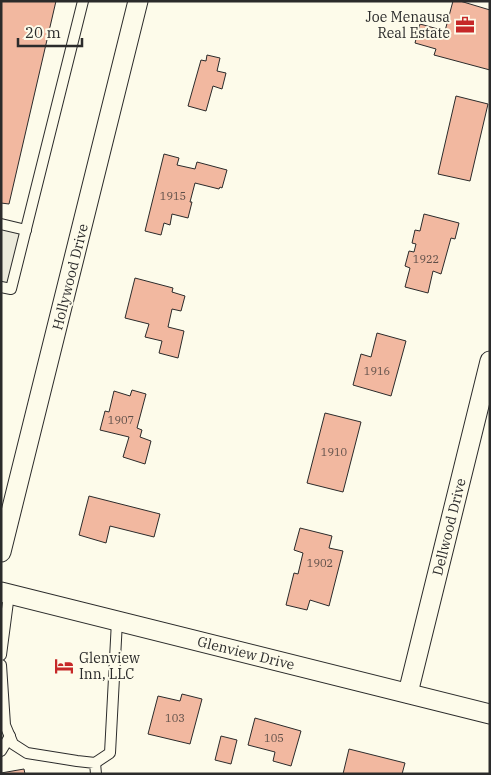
<svg xmlns="http://www.w3.org/2000/svg" width="491" height="775" font-family="'IBM Plex Serif',serif">
  <style>
    .parking { fill: #eceadb; stroke: #74746e }
    .building { fill: #f2b8a0; stroke: #2b2b2b }
    .lines { fill: none; stroke-linecap: round; stroke-linejoin: round }
    .lane-casing { stroke: #2b2b2b; stroke-width: 12 }
    .street-casing { stroke: #2b2b2b; stroke-width: 21 }
    .lane { stroke: #fdfbea; stroke-width: 10 }
    .street { stroke: #fdfbea; stroke-width: 19 }
    .labels { text-anchor: middle; dominant-baseline: central; stroke-width: 4; stroke-linejoin: round; paint-order: stroke }
    .number-label { font-size: 11px; fill: #5d4e48 }
    .poi-label { font-size: 14px; fill: #2b2b2b; stroke: #fdfbea; text-anchor: end }
    .street-label { font-size: 14px; fill: #2b2b2b; stroke: #fdfbea }
  </style>
  <rect width="100%" height="100%" fill="#fdfbea"/>
  <path class="parking" d="M 1,224 L 26,230 L 11,289 L 1,287 Z"/>
  <g class="building">
    <path d="M 1,1 L 56,1 L 9,204 L 1,203 Z"/>
    <path d="M 453,1 L 460,1 L 490,10 L 490,70 L 434,55 L 436,49 L 415,43 L 420,24 L 445,31 Z"/>
    <path d="M 207,55 L 220,58 L 217,71 L 226,73 L 222,89 L 213,86 L 206,111 L 188,106 L 201,60 L 206,61 Z"/>
    <path d="M 456,96 L 488,104 L 470,181 L 438,174 Z"/>
    <path d="M 164,154 L 179,158 L 177,165 L 195,169 L 197,162 L 227,170 L 222,188 L 220,187 L 219,189 L 195,183 L 190,202 L 192,202 L 188,218 L 172,214 L 170,225 L 164,223 L 161,235 L 145,231 Z"/>
    <path d="M 424,214 L 459,223 L 455,239 L 451,238 L 441,274 L 433,271 L 428,293 L 405,287 L 410,268 L 405,266 L 409,251 L 414,252 L 416,244 L 412,243 L 415,230 L 420,231 Z"/>
    <path d="M 135,278 L 173,288 L 172,292 L 185,296 L 181,311 L 172,309 L 168,327 L 184,331 L 178,358 L 159,353 L 162,341 L 145,337 L 149,324 L 125,318 Z"/>
    <path d="M 377,333 L 406,341 L 391,396 L 353,385 L 361,354 L 371,357 Z"/>
    <path d="M 132,390 L 146,394 L 137,428 L 142,430 L 140,437 L 151,441 L 145,464 L 123,457 L 129,437 L 100,430 L 105,411 L 109,412 L 114,391 L 130,396 Z"/>
    <path d="M 325,413 L 361,422 L 343,492 L 307,483 Z"/>
    <path d="M 89,496 L 160,514 L 154,537 L 110,526 L 106,543 L 79,535 Z"/>
    <path d="M 300,528 L 332,536 L 329,548 L 343,551 L 329,606 L 310,600 L 307,610 L 286,605 L 294,573 L 298,574 L 303,553 L 294,550 Z"/>
    <path d="M 182,694 L 202,699 L 190,744 L 148,734 L 158,696 L 180,701 Z"/>
    <path d="M 255,718 L 301,731 L 291,766 L 273,761 L 275,752 L 248,745 Z"/>
    <path d="M 221,736 L 237,740 L 231,764 L 215,760 Z"/>
    <path d="M 349,749 L 405,763 L 402,774 L 343,774 Z"/>
    <path d="M 24,769 L 25,774 L 1,774 L 1,773 Z"/>
  </g>
  <g class="lines">
    <g class="lane-casing">
      <g id="lane">
        <path d="M 1,224 L 26,230"/>
        <path d="M 1,287 L 11,289 L 83,1"/>
        <path d="M 1,655 L 9,594"/>
        <path d="M 1,665 L 5,725 L 13,744 L 27,753 L 77,761 L 95,763 L 96,774"/>
        <path d="M 1,751 L 10,736"/>
        <path d="M 95,763 L 110,753 L 117,621"/>
      </g>
    </g>
    <g class="street-casing">
      <g id="street">
        <path d="M 1,552 L 138,1"/>
        <path d="M 1,592 L 490,714"/>
        <path d="M 408,693 L 490,361"/>
      </g>
    </g>
    <use href="#lane" class="lane"/>
    <use href="#street" class="street"/>
  </g>
  <defs>
    <g id="office-bare" transform="scale(1.5)"><path d="M-6-3h4V-5.5h4V-3h4V5H-6ZM-1-4.5V-3h2v-1.5ZM-6 0V1H6V0Z" fill="#c62828" stroke="#fdfbea" stroke-width="2.5" paint-order="stroke"/></g>
    <g id="hotel-bare" transform="scale(1.5)"><path d="M-6-4.5h1.5V1H6V5H4.5V3h-9V5H-6ZM-4 0a1.8 1.8 0 1 1 3.6 0ZM.5 0V-2.5h3Q6-2.5 6 0Z" fill="#c62828" stroke="#fdfbea" stroke-width="2.5" paint-order="stroke"/></g>
  </defs>
  <g fill-rule="evenodd">
    <use href="#office-bare" x="465" y="25"/>
    <use href="#hotel-bare" x="64" y="666"/>
  </g>
  <g class="labels">
    <g class="number-label">
      <text x="173" y="196">1915</text>
      <text x="426" y="259">1922</text>
      <text x="377" y="371">1916</text>
      <text x="121" y="420">1907</text>
      <text x="334" y="452">1910</text>
      <text x="320" y="563">1902</text>
      <text x="175" y="718">103</text>
      <text x="274" y="738">105</text>
    </g>
    <g class="poi-label">
      <text x="450" y="17">Joe Menausa<tspan x="450" dy="16">Real Estate</tspan></text>
      <text x="79" y="658" text-anchor="start">Glenview<tspan x="79" dy="16">Inn, LLC</tspan></text>
    </g>
    <g class="street-label">
      <text transform="translate(70 277) rotate(-76)">Hollywood Drive</text>
      <text transform="translate(449 527) rotate(-76)">Dellwood Drive</text>
      <text transform="translate(246 653) rotate(14)">Glenview Drive</text>
    </g>
  </g>
  <rect width="491" height="775" fill="none" stroke="#2b2b2b" stroke-width="5"/>
  <path d="M18 38v8h64v-8" fill="none" stroke="#2b2b2b" stroke-width="2.5"/>
  <text x="25" y="38" font-size="15" fill="#2b2b2b" stroke="#fdfbea" stroke-width="4" paint-order="stroke">20 m</text>
</svg>
